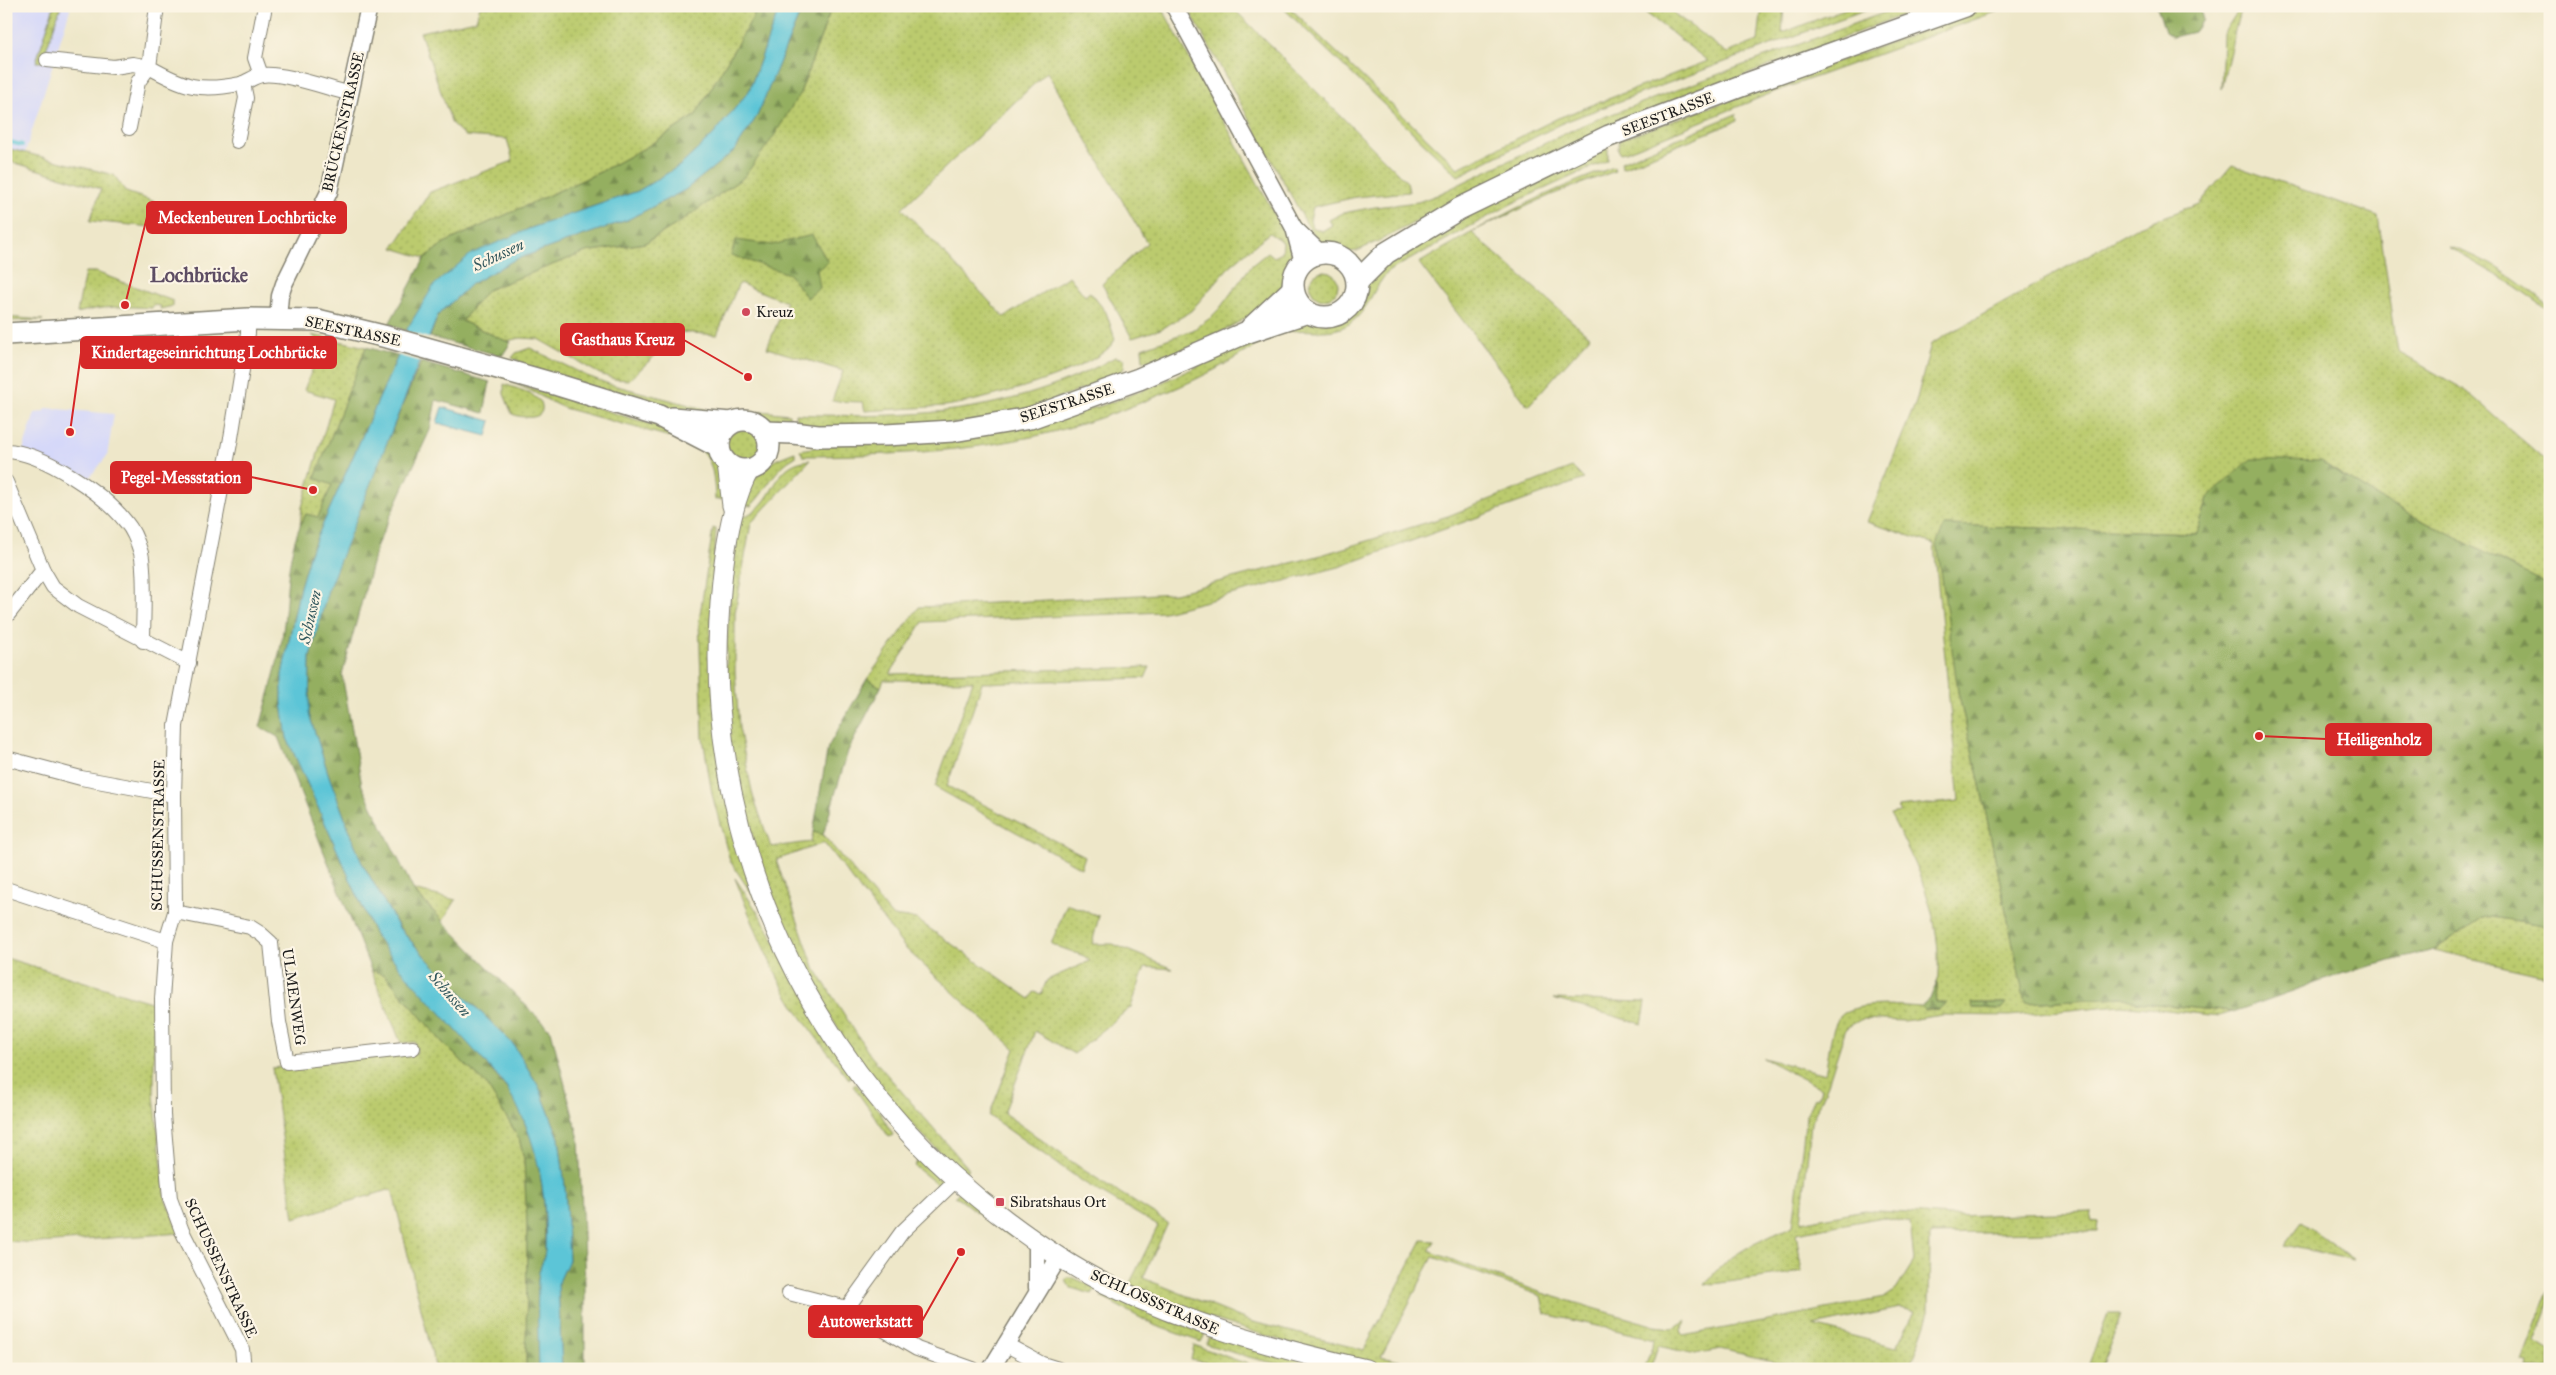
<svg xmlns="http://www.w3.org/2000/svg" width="2556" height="1375" font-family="'IM FELL Great Primer',serif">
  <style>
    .built { fill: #d5d8f9 }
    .grass { fill: url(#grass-dots); stroke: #6c7445; fill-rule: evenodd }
    .forest { fill: url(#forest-firs); stroke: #58663e }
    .water { fill: #5cc5d7; stroke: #3c707a }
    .pier { fill: #eee7c9 }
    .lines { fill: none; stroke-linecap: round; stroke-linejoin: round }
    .stream { stroke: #5cc5d7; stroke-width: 4 }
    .minor-casing { stroke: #858272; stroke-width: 16 }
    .tertiary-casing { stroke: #858272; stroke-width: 19 }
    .secondary-casing { stroke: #858272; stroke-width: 21 }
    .primary-casing { stroke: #858272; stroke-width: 24 }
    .minor { stroke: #fff; stroke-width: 14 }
    .tertiary { stroke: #fff; stroke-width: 16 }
    .secondary { stroke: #fff; stroke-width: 19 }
    .primary { stroke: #fff; stroke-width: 21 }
    .poi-dot { fill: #d1495b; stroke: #fcf5e5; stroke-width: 2 }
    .labels { text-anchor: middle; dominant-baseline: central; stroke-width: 4.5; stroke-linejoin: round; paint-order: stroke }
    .street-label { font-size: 15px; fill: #1c1c1c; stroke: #fcf5e5 }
    .poi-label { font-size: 15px; fill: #1c1c1c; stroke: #fcf5e5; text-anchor: start }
    .water-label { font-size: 16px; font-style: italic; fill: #32575d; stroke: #fcf5e5 }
    .district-label { font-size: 20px; font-weight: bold; fill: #5d4d64; stroke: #fcf5e5 }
    .leader { fill: none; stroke: #d62828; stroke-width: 2 }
    .callout-dot { fill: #d62828; stroke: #fcf5e5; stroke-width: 2 }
    .callout { fill: #d62828; stroke: #d62828; stroke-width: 2 }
    .callout-label { font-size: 16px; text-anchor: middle; font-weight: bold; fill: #fff }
  </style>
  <defs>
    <pattern id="grass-dots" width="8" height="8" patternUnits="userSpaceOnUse" patternTransform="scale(1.25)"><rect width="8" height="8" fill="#bbcb6e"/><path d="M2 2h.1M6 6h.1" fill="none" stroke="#a0ae5f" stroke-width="1.8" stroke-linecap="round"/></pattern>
    <pattern id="forest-firs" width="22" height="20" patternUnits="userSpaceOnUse" patternTransform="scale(1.25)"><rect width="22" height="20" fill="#94af61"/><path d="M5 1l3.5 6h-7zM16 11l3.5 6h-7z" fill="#788e4f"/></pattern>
  </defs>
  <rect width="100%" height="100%" fill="#fcf5e5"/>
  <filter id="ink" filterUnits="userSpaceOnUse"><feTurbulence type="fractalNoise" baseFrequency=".02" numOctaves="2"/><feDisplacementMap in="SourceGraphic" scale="10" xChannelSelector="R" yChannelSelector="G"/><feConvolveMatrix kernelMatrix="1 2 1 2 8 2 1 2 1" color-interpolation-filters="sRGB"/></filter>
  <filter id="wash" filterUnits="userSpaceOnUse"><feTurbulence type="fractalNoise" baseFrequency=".0096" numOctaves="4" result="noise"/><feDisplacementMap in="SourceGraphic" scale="20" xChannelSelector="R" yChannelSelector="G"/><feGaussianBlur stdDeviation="1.12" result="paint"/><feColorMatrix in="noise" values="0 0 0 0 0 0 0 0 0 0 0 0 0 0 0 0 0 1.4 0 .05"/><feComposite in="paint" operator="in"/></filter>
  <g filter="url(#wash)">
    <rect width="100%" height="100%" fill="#eee7c9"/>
    <g class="built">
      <path d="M 6,6 L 71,6 L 25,153 L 6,148 Z"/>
      <path d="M 47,408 L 114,414 L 107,456 L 88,479 L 23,450 L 35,413 L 42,412 Z"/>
    </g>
    <g class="grass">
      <path d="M 54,6 L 61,6 L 42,62 L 36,62 Z"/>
      <path d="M 480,6 L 757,6 L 753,17 L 695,116 L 650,145 L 600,172 L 444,243 L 425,258 L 393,248 L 430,192 L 513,161 L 507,139 L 465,136 L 452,124 L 420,32 L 476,20 Z"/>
      <path d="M 832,6 L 1161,6 L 1280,224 C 1284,233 1291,245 1292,256 C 1294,310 1193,344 1153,362 L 1143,360 L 1142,348 L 1193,330 L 1209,319 L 1220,308 L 1251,266 L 1268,252 L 1274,257 L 1282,253 L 1283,242 L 1269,233 L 1228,268 L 1190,312 L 1161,329 L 1132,338 L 1102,284 L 1147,243 L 1047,72 L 902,208 L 1004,317 L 1069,276 L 1085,296 L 1090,292 L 1106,312 L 1115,339 C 1104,369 978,402 945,406 C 919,408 892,409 865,411 L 863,402 L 832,401 L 843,371 L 767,348 L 786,302 L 739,283 L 717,335 L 680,332 L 629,380 L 614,379 L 600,374 L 538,339 L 521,338 L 506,341 L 462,321 L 487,290 L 586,252 L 645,243 L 677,224 L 744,177 L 800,93 Z"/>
      <path d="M 1187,6 L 1231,6 L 1407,182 L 1409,192 L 1356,197 L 1313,207 L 1310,220 L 1312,227 L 1322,231 L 1332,225 L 1329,220 L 1343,213 L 1375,207 L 1418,202 L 1437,195 L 1585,124 L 1902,6 L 1926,6 L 1667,105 L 1522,165 L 1391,235 L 1357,251 L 1349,252 L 1323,244 L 1310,230 Z"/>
      <path d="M 1281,6 L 1288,6 L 1458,168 L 1558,118 L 1708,61 L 1637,6 L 1664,6 L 1727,53 L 1758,41 L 1762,6 L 1784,6 L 1782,33 L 1852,6 L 1875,6 L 1567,121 L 1458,176 Z"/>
      <path d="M 1992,6 L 2012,6 L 1774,92 L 1626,152 L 1620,153 L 1618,149 L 1619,140 Z"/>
      <path d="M 2241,6 L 2221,89 L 2223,34 Z"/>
      <path d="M 1736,114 L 1737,121 L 1622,168 L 1621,162 Z"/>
      <path d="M 6,148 L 114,175 L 126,192 L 161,204 L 152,227 L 90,221 L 101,189 L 6,160 Z"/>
      <path d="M 1608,148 L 1608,160 L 1513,203 L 1389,271 C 1373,287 1368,312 1349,324 C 1327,338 1302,325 1279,334 C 1257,343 1237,358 1216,369 C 1192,382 1166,393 1140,403 C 1028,450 922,455 803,456 L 800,450 L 835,444 L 1051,420 L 1104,405 L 1151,387 L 1194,368 L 1267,329 L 1305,319 L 1322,323 L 1343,319 L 1358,303 L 1368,278 L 1425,235 Z"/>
      <path d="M 2232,165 L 2378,216 L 2398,352 L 2465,390 L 2550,464 L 2550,586 L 2382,500 L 2320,461 L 2208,498 L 2197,533 L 1945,525 L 1958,692 L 1979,780 L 2025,1003 L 2122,997 L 2136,1002 L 2233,1012 L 2219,1016 L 2121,1005 L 2009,1016 L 1942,1015 L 1904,1021 L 1862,1019 L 1846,1028 L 1828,1084 L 1811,1123 L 1801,1222 L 1864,1210 L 1951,1216 L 2092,1212 L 2091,1221 L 2098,1222 L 2097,1231 L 1930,1234 L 1929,1315 L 1910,1369 L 1808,1369 L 1720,1349 L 1695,1354 L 1658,1346 L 1650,1369 L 1644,1369 L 1655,1339 L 1545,1314 L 1541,1296 L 1433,1257 L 1381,1357 L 1436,1369 L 1401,1369 L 1302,1347 L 1175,1307 L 1129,1285 L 1158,1226 L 1085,1183 L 989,1116 L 1015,1049 L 905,948 L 824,843 L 776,860 L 814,967 L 870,1055 L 969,1169 L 962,1175 C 935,1146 901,1116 877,1085 C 810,996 768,904 742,796 C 738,776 730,754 728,733 C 723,662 729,589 740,519 C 746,515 755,512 760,506 C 779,486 777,463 810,460 L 751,523 L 735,613 L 735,671 L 739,728 L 753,796 L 771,847 L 811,842 L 813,832 L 823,835 L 892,916 L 916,919 L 1030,999 L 1034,992 L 1041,994 L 1047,980 L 1090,961 L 1084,956 L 1051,944 L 1067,904 L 1099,916 L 1092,944 L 1113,944 L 1173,969 L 1145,967 L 1131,1007 L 1074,1054 L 1035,1031 L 1004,1113 L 1085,1171 L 1168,1223 L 1143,1278 L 1249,1321 L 1364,1350 L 1422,1240 L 1435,1241 L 1429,1251 L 1542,1293 L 1655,1326 L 1673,1328 L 1687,1320 L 1681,1330 L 1683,1336 L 1884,1298 L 1896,1290 L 1914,1261 L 1910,1223 L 1883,1217 L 1796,1233 L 1802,1272 L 1705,1285 C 1725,1254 1760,1241 1793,1226 L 1806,1115 L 1814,1098 L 1818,1098 L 1821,1088 L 1763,1058 L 1825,1074 C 1828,1060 1830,1033 1837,1021 C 1848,999 1900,1006 1921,1007 L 1924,1010 L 1939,1009 L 1945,1003 L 1936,1003 C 1937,987 1939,970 1938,953 C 1936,904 1913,857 1890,814 L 1900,812 L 1897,807 L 1959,801 L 1934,544 L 1867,522 L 1916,402 L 1931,344 L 2139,226 L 2199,204 ZM 1971,1003 L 2006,1003 L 2002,1009 L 1972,1008 ZM 1900,1308 L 1915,1312 L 1896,1347 L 1814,1326 Z"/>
      <path d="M 1614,167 L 1615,171 L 1551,195 L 1471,232 L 1590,337 L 1528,406 L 1419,263 C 1481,226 1545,191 1614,167 Z"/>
      <path d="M 2448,247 C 2483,255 2523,283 2550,307 L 2550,311 L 2512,284 Z"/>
      <circle cx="1324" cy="285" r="14"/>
      <path d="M 85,272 L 96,272 L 173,301 L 173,306 L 160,309 L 161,306 L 153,305 L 152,308 C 127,306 101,306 77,313 Z"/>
      <path d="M 6,317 L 43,320 L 6,321 Z"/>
      <path d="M 312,335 L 366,347 L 315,478 L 332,485 L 318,517 L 306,514 L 300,525 L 302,507 L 334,399 L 304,390 L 322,345 Z"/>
      <path d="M 530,348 L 587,376 L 609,384 L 716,412 L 681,411 L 644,403 L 519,364 L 519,361 L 512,358 L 516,353 Z"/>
      <path d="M 1115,357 L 1124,359 C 1126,368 1122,371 1116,377 C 1073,392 1030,411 986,419 C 924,430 859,427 796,428 L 795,414 C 910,419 1013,415 1115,357 Z"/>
      <path d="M 511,382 L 684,434 C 719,455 721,458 723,499 L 715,500 C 714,477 714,456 692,443 L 564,408 C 545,400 531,389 511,382 Z"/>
      <path d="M 504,384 L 530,393 L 541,402 C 548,422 522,418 512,414 L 504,394 Z"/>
      <path d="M 761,411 L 789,414 L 790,429 L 771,424 L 758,414 Z"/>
      <circle cx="744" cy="444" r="19"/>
      <path d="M 795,452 L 795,457 C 774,468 767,490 751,506 L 744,504 C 755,471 762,464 795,452 Z"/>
      <path d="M 1572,467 L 1584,479 L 1339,567 L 1164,612 L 923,622 L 890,674 L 1150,667 L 1145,678 L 982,683 L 947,786 L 1085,856 L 1081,868 L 935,787 L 973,681 L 884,680 L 881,687 L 867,679 L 919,607 L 1175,593 L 1318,556 L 1448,516 Z"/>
      <path d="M 713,528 L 716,529 L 710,640 L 758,903 L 730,861 L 712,794 L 703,738 L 699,621 Z"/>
      <path d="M 735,878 L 764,922 L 851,1074 L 849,1079 C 827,1051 804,1024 786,993 C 766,957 750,917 735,878 Z"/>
      <path d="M 413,890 L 456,900 L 443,921 Z"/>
      <path d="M 2485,916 L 2550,926 L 2550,976 L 2434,950 Z"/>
      <path d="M 6,958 L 154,1003 L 154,1095 L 166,1201 L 181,1233 L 39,1243 L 6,1241 Z"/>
      <path d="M 371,970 L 385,975 L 444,1044 L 486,1084 L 519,1138 L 524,1159 L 527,1226 L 526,1369 L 447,1369 L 435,1366 L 392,1189 L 294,1218 L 272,1068 L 417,1053 L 415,1042 L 401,1043 Z"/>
      <path d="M 1553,999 L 1646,1002 L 1642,1024 Z"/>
      <path d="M 856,1084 L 879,1111 L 893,1135 L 889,1137 L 853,1086 Z"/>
      <path d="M 918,1160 L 944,1180 L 946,1184 L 942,1188 L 914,1166 Z"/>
      <path d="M 959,1192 L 1013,1235 L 1011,1237 L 955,1196 Z"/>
      <path d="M 2302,1222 L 2354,1260 L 2285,1245 Z"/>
      <path d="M 1068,1278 L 1074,1278 L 1096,1288 L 1092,1294 L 1071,1288 L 1065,1280 Z"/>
      <path d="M 2550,1288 L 2550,1304 L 2536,1342 L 2550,1351 L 2550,1369 L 2527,1369 L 2528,1363 L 2522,1362 Z"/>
      <path d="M 1106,1294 L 1205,1334 L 1201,1342 L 1156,1326 L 1101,1297 Z"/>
      <path d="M 2108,1314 L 2121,1314 L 2101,1369 L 2087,1369 Z"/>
      <path d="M 1210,1336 L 1332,1369 C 1286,1369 1249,1358 1206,1344 Z"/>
      <path d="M 1194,1345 L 1250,1365 L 1251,1369 L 1231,1369 L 1230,1366 L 1191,1360 Z"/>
    </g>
    <g class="forest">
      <path d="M 757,6 L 780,6 L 749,91 L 713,135 L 681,165 L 638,191 L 531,228 L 406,331 L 389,324 L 425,258 L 444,243 L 600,172 L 650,145 L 695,116 L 753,17 Z"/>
      <path d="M 803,6 L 832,6 L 800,93 L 774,136 L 744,177 L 677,224 L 645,243 L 586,252 L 487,290 L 462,321 L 506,341 L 511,342 L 502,356 L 430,337 L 438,315 L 471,284 L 514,260 L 627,220 L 685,190 L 735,150 L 757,116 Z"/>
      <path d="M 2157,6 L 2199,6 L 2203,20 L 2194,32 L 2173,37 L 2165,32 Z"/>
      <path d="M 812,235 L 828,262 L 817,270 L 820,288 L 807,298 L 789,274 L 731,255 L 736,240 L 772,245 Z"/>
      <path d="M 366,347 L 398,356 L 310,553 L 300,587 L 282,675 L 282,703 L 287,738 L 375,935 L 399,967 L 463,1036 L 516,1100 L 538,1157 L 544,1204 L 545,1252 L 538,1278 L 539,1369 L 526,1369 L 527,1226 L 524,1159 L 519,1138 L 486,1084 L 444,1044 L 385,975 L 371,970 L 278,737 L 260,727 C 267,701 275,675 280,649 C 290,602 282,557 306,514 L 318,517 L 332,485 L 315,478 Z"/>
      <path d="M 421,362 L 490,382 L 484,413 L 436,400 L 430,430 L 377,545 L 342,675 L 362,786 L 415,893 L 551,1031 L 579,1139 L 585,1284 L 585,1369 L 562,1369 L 558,1284 L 569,1260 L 565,1186 L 559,1138 L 539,1087 L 513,1044 L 428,960 L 399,927 L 361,861 L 329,776 L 309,714 L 310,657 L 328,590 L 360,505 Z"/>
      <path d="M 2251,459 L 2320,461 L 2382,500 L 2550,586 L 2550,926 L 2485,916 L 2434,950 L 2344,973 L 2233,1012 L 2136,1002 L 2122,997 L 2025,1003 L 1979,780 L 1958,692 L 1937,542 L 1945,525 L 2197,533 L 2208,498 Z"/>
      <path d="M 867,679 L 881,687 L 848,751 L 823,835 L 813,832 L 828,747 Z"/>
      <path d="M 1937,981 L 1936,1003 L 1946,1003 L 1939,1009 L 1924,1010 L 1921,1007 L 1930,999 Z"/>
      <path d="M 1971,1003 L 2007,1003 L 2002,1009 L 1972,1008 Z"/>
    </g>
    <g class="water">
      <path d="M 780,6 L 803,6 L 757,116 L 735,150 L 685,190 L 627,220 L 514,260 L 471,284 L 438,315 L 328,590 L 310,657 L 309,714 L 329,776 L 361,861 L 399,928 L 428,960 L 513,1044 L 539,1087 L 559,1138 L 565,1186 L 569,1260 L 558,1284 L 562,1369 L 539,1369 C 538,1339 537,1310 538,1281 C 538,1270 544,1261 545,1251 C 548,1192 536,1128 501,1080 L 399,967 L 375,935 L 287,738 L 282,703 L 282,675 L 300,587 L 310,553 L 398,356 L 407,329 L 434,285 L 471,254 L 531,228 L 638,191 L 681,165 L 713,135 L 749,91 Z"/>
      <path d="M 442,407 L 491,421 L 487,436 L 437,423 Z"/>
    </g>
    <path class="pier" d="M 404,331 L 432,339 L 423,362 L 396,355 Z"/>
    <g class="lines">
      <path class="stream" d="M 6,141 L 22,145"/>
    </g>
  </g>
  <g filter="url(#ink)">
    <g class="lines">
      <g class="minor-casing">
        <g id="minor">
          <path d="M 157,6 L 149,67 C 184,87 200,92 240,84 C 248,82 254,76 262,75 C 282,72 327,88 348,93"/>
          <path d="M 47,60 L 114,67 L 133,64 L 149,67 L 138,82 L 129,128"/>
          <path d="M 261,75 L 255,58 L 265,6"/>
          <path d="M 237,141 L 246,98 L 243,83"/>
          <path d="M 6,451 C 43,452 104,494 126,522 C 133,530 138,543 141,553 C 146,573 143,619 143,641"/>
          <path d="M 6,482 L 43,570 L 53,587 L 78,606 L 189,663"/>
          <path d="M 6,617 L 43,570"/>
          <path d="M 6,758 L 81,778 L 174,795"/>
          <path d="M 6,889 L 166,941"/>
          <path d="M 175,912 L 250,927 L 261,934 L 271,943 L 279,1022 L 287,1062 L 413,1048"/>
          <path d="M 789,1293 L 847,1308 L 917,1349 L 973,1369"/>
          <path d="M 847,1308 L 902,1232 L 956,1180"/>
          <path d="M 1005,1344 L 1042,1364 L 1058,1369"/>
          <path d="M 244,1369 L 242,1349 L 182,1231 L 170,1199 L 163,1115 L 162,999 L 166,941 L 175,912 L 174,795 L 176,726 L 231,438 L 248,333 L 248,319"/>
        </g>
      </g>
      <g class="tertiary-casing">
        <g id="tertiary">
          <path d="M 1174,6 L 1294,228 L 1303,262"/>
          <path d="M 1294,228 L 1320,253"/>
          <path d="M 278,318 L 280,296 L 284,284 L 329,192 L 369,6"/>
          <path d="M 1037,1243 L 1037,1288"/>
          <path d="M 991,1369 L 1059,1257"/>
        </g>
      </g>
      <g class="secondary-casing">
        <g id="secondary">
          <path d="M 727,464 L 732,506"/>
          <path d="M 750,469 C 719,522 715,647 720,708 C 737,912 842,1098 1006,1220 C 1038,1244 1070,1266 1106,1284 C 1191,1325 1275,1348 1366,1369"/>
        </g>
      </g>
      <g class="primary-casing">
        <g id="primary">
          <circle cx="1325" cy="285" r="32"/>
          <path d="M 1358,281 L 1386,253 L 1459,209 L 1609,136 L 1749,83 L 1965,6"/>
          <path d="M 1251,328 L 1293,289"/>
          <path d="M 6,334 L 248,319 L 317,320 L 387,337 L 558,385 L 659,416 L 719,447"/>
          <path d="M 672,418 L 731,423"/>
          <circle cx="744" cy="445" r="25"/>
          <path d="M 765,432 L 793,433 L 818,436 L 886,435 L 953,431 L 1030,418 L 1139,379 L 1245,333 L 1308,312"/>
        </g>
      </g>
      <use href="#minor" class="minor"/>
      <use href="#tertiary" class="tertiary"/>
      <use href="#secondary" class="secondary"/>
      <use href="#primary" class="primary"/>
    </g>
  </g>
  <g class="poi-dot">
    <circle cx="746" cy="312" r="5"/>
    <rect x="995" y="1197" width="10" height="10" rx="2.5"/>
  </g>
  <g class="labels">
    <g class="street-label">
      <text transform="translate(1668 114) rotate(-21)">SEESTRASSE</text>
      <text transform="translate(343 122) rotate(-77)">BRÜCKENSTRASSE</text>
      <text transform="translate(353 331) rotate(12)">SEESTRASSE</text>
      <text transform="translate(1067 403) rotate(-18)">SEESTRASSE</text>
      <text transform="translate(158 835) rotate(-89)">SCHUSSENSTRASSE</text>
      <text transform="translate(294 997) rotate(82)">ULMENWEG</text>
      <text transform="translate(221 1268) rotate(65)">SCHUSSENSTRASSE</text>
      <text transform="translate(1155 1302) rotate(24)">SCHLOSSSTRASSE</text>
    </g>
    <g class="poi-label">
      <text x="756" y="312">Kreuz</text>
      <text x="1010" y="1202">Sibratshaus Ort</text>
    </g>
    <g class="water-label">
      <text transform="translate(498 255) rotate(-25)">Schussen</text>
      <text transform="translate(310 617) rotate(-77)">Schussen</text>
      <text transform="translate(450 994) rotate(49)">Schussen</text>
    </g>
    <g class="district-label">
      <text x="199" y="275">Lochbrücke</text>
    </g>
  </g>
  <path class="leader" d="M125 305L147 217M748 377L684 340M70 432L81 353M313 490L251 477M2259 736L2326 739M961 1252L922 1321"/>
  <g class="callout-dot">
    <circle cx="125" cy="305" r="5"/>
    <circle cx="748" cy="377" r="5"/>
    <circle cx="70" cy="432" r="5"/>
    <circle cx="313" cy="490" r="5"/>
    <circle cx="2259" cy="736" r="5"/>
    <circle cx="961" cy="1252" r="5"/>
  </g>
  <g class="callout">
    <rect x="147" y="202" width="199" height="31" rx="5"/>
    <rect x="561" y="324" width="123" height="31" rx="5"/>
    <rect x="81" y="337" width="255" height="31" rx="5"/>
    <rect x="111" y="462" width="140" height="31" rx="5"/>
    <rect x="2326" y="724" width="105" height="31" rx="5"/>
    <rect x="809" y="1306" width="113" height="31" rx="5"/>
  </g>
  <g class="callout-label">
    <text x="247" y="223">Meckenbeuren Lochbrücke</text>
    <text x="623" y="345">Gasthaus Kreuz</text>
    <text x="209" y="358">Kindertageseinrichtung Lochbrücke</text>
    <text x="181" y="483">Pegel-Messstation</text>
    <text x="2379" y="745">Heiligenholz</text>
    <text x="866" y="1327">Autowerkstatt</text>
  </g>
  <rect width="2556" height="1375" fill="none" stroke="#fcf5e5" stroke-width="25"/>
</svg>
